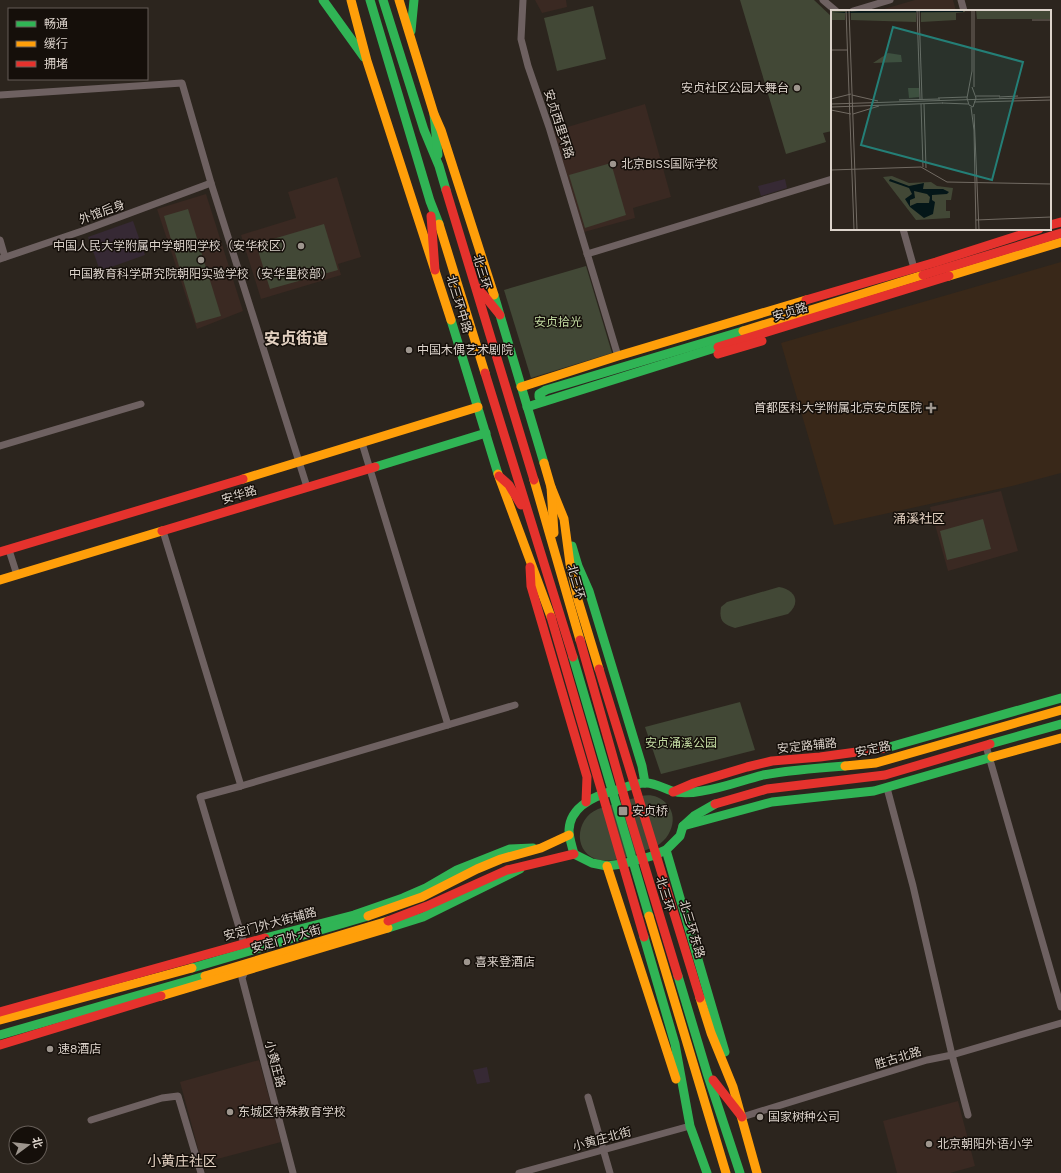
<svg xmlns="http://www.w3.org/2000/svg" width="1061" height="1173" font-family="Figtree,'Noto Sans SC',sans-serif">
  <style>
    .commercial { fill: #362934 }
    .built { fill: #392819 }
    .education { fill: #3a2922 }
    .green { fill: #424836 }
    .lines { fill: none; stroke-linecap: round; stroke-linejoin: round }
    .street { stroke: #6e6161; stroke-width: 7 }
    .fast { stroke: #30b455; stroke-width: 9 }
    .slow { stroke: #ff9f0a; stroke-width: 9 }
    .jam { stroke: #e5322d; stroke-width: 9 }
    .poi-dot { fill: #9e968e; stroke: #150f0a; stroke-width: 1.5 }
    .labels { text-anchor: middle; dominant-baseline: central; stroke-width: 3; stroke-linejoin: round; paint-order: stroke }
    .poi-label { font-size: 12px; fill: #dcd3cb; stroke: #150f0a; text-anchor: start }
    .street-label { font-size: 12px; fill: #dcd3cb; stroke: #150f0a }
    .park-label { font-size: 12px; fill: #c5dea4; stroke: #150f0a }
    .neighbourhood-label { font-size: 13px; fill: #e3d1c1; stroke: #150f0a }
    .quarter-label { font-size: 14px; fill: #e3d1c1; stroke: #150f0a }
    .district-label { font-size: 16px; font-weight: bold; fill: #e3d1c1; stroke: #150f0a }
    .inset-road { fill: none; stroke: #726b63; stroke-width: 1 }
    .view { fill: #247f77; fill-opacity: 0.15; stroke: #247f77; stroke-width: 2 }
    .inset-edge { fill: none; stroke: #dcd3cb; stroke-width: 2 }
  </style>
  <rect width="100%" height="100%" fill="#2c251e"/>
  <g class="commercial">
    <path d="M 785,179 L 787,188 L 761,196 L 758,186 Z"/>
    <path d="M 133,221 L 145,255 L 100,271 L 88,237 Z"/>
    <path d="M 487,1067 L 490,1082 L 477,1084 L 473,1070 Z"/>
  </g>
  <path class="built" d="M 1061,262 L 1061,473 L 1012,486 L 834,525 L 781,343 Z"/>
  <g class="education">
    <path d="M 535,0 L 566,0 L 567,7 L 542,13 Z"/>
    <path d="M 915,0 L 953,0 L 956,11 L 877,11 Z"/>
    <path d="M 645,104 L 671,197 L 633,208 L 635,218 L 584,232 L 554,131 Z"/>
    <path d="M 337,177 L 361,257 L 338,264 L 341,275 L 261,299 L 241,235 L 296,218 L 288,192 Z"/>
    <path d="M 206,194 L 243,311 L 197,329 L 157,209 Z"/>
    <path d="M 1001,491 L 1018,551 L 948,571 L 930,507 Z"/>
    <path d="M 259,1060 L 281,1142 L 202,1163 L 180,1082 Z"/>
    <path d="M 958,1101 L 975,1166 L 950,1173 L 897,1173 L 883,1121 Z"/>
  </g>
  <g class="green">
    <path d="M 740,0 L 814,0 L 832,17 L 832,131 L 823,133 L 826,142 L 786,154 Z"/>
    <path d="M 593,6 L 606,59 L 557,71 L 544,18 Z"/>
    <path d="M 611,163 L 626,215 L 585,228 L 569,175 Z"/>
    <path d="M 188,209 L 221,316 L 196,323 L 164,216 Z"/>
    <path d="M 324,224 L 338,270 L 270,289 L 256,244 Z"/>
    <path d="M 586,266 L 612,353 L 531,378 L 504,290 Z"/>
    <path d="M 983,519 L 991,549 L 947,560 L 940,531 Z"/>
    <path d="M 779,587 C 796,590 801,603 788,614 L 735,628 C 722,624 719,620 721,607 L 727,602 Z"/>
    <path d="M 740,702 L 755,750 L 661,774 L 645,727 Z"/>
    <path d="M 641,796 C 646,795 653,795 657,797 C 680,807 676,834 657,846 C 641,851 616,864 600,860 C 573,855 574,819 598,809 Z"/>
  </g>
  <g class="lines">
    <g class="street">
      <path d="M 523,0 L 521,39 L 528,66 L 549,127 L 618,356"/>
      <path d="M 823,0 L 836,11"/>
      <path d="M 961,0 L 964,11"/>
      <path d="M 853,11 L 890,0"/>
      <path d="M 0,95 L 182,83 L 211,183 L 307,487"/>
      <path d="M 903,229 L 914,268"/>
      <path d="M 0,240 L 5,257"/>
      <path d="M 587,254 L 832,179"/>
      <path d="M 0,259 L 82,231 L 211,183"/>
      <path d="M 362,443 L 448,725"/>
      <path d="M 0,446 L 141,404"/>
      <path d="M 163,531 L 241,786"/>
      <path d="M 9,550 L 17,575"/>
      <path d="M 986,746 L 1061,1007"/>
      <path d="M 887,788 L 913,886 L 952,1055 L 968,1115"/>
      <path d="M 244,944 L 200,797 L 241,786 L 515,705"/>
      <path d="M 246,969 L 242,978 L 293,1173"/>
      <path d="M 588,1097 L 610,1173"/>
      <path d="M 742,1117 L 927,1060 L 952,1055 L 1061,1023"/>
      <path d="M 91,1120 L 162,1098 L 178,1096 L 201,1173"/>
      <path d="M 519,1173 L 690,1126"/>
    </g>
    <g class="fast">
      <path d="M 323,0 L 364,57"/>
      <path d="M 370,0 L 430,201 L 439,224"/>
      <path d="M 383,0 L 424,130 L 439,166 L 446,190"/>
      <path d="M 411,31 L 414,0"/>
      <path d="M 434,114 L 438,155"/>
      <path d="M 494,295 L 544,463"/>
      <path d="M 451,320 L 498,474"/>
      <path d="M 544,401 L 539,397 L 539,394 L 546,390 L 743,331"/>
      <path d="M 527,407 L 718,347"/>
      <path d="M 375,467 L 486,433"/>
      <path d="M 572,546 L 578,566 L 589,591 L 642,766 L 645,783"/>
      <path d="M 573,657 L 649,916"/>
      <path d="M 990,744 L 1061,724"/>
      <path d="M 886,748 L 1061,698"/>
      <path d="M 683,826 L 772,802 L 874,791 L 992,757"/>
      <path d="M 666,850 L 725,1052"/>
      <path d="M 574,854 C 572,846 569,838 569,830 C 570,806 596,795 617,790 C 626,787 636,783 646,783 C 655,783 663,788 672,791 C 681,794 692,793 702,791 C 723,788 743,780 763,775 C 790,770 817,768 845,766"/>
      <path d="M 574,854 L 592,863 L 607,866 L 622,864 L 652,856 L 666,850 L 680,836 L 683,826 L 694,816 L 715,804"/>
      <path d="M 388,928 L 423,917 L 520,869"/>
      <path d="M 644,937 L 675,1044 L 690,1126 L 707,1173"/>
      <path d="M 265,938 L 354,915 L 403,898 L 426,888 L 457,870 L 510,849 L 533,848"/>
      <path d="M 192,968 L 368,916"/>
      <path d="M 678,976 L 707,1073 L 740,1173"/>
      <path d="M 0,1035 L 205,976"/>
    </g>
    <g class="slow">
      <path d="M 351,0 L 367,61 L 451,320"/>
      <path d="M 399,0 L 434,114 L 441,130 L 494,295"/>
      <path d="M 439,224 L 485,373"/>
      <path d="M 949,276 L 1061,242"/>
      <path d="M 743,331 L 923,275"/>
      <path d="M 521,387 L 618,356 L 806,300"/>
      <path d="M 544,463 L 551,487 L 564,519 L 570,564 L 578,600 L 599,669"/>
      <path d="M 498,474 L 551,617"/>
      <path d="M 243,479 L 478,407"/>
      <path d="M 534,480 L 580,640"/>
      <path d="M 551,487 L 554,533"/>
      <path d="M 0,580 L 162,531"/>
      <path d="M 992,757 L 1061,738"/>
      <path d="M 845,766 L 876,763 L 1061,710"/>
      <path d="M 607,866 L 676,1079"/>
      <path d="M 368,916 L 422,897 L 477,869 L 501,859 L 541,848 L 569,835"/>
      <path d="M 649,916 L 726,1173"/>
      <path d="M 205,976 L 388,921"/>
      <path d="M 161,996 L 388,928"/>
      <path d="M 700,998 L 711,1033 L 733,1087 L 757,1173"/>
      <path d="M 0,1020 L 192,968"/>
    </g>
    <g class="jam">
      <path d="M 446,190 L 534,480"/>
      <path d="M 431,216 L 435,270"/>
      <path d="M 1050,225 L 1061,222"/>
      <path d="M 923,275 L 1061,233"/>
      <path d="M 478,288 L 500,315"/>
      <path d="M 806,300 L 936,262 L 1039,229"/>
      <path d="M 718,347 L 949,276"/>
      <path d="M 718,354 L 762,341"/>
      <path d="M 485,373 L 573,657"/>
      <path d="M 499,476 L 509,485 L 521,505"/>
      <path d="M 162,531 L 375,467"/>
      <path d="M 0,552 L 243,479"/>
      <path d="M 530,567 L 531,586 L 587,777 L 586,802"/>
      <path d="M 551,617 L 644,937"/>
      <path d="M 580,640 L 631,821 L 678,976"/>
      <path d="M 599,669 L 700,998"/>
      <path d="M 673,792 L 694,783 L 747,767 L 772,761 L 820,757 L 886,748"/>
      <path d="M 715,804 L 767,789 L 885,775 L 990,744"/>
      <path d="M 388,921 L 427,906 L 507,870 L 574,854"/>
      <path d="M 0,1012 L 265,938"/>
      <path d="M 0,1045 L 161,996"/>
      <path d="M 713,1080 L 742,1117"/>
    </g>
  </g>
  <g class="poi-dot">
    <circle cx="797" cy="88" r="4"/>
    <circle cx="613" cy="164" r="4"/>
    <circle cx="301" cy="246" r="4"/>
    <circle cx="201" cy="260" r="4"/>
    <circle cx="409" cy="350" r="4"/>
    <path d="M929 402h4v4h4v4h-4v4h-4v-4h-4v-4h4z"/>
    <rect x="618" y="806" width="10" height="10" rx="2"/>
    <circle cx="467" cy="962" r="4"/>
    <circle cx="50" cy="1049" r="4"/>
    <circle cx="230" cy="1112" r="4"/>
    <circle cx="760" cy="1117" r="4"/>
    <circle cx="929" cy="1144" r="4"/>
  </g>
  <g class="labels">
    <g class="poi-label">
      <text x="789" y="88" text-anchor="end">安贞社区公园大舞台</text>
      <text x="621" y="164">北京BISS国际学校</text>
      <text x="293" y="246" text-anchor="end">中国人民大学附属中学朝阳学校（安华校区）</text>
      <text x="201" y="274" text-anchor="middle">中国教育科学研究院朝阳实验学校（安华里校部）</text>
      <text x="417" y="350">中国木偶艺术剧院</text>
      <text x="922" y="408" text-anchor="end">首都医科大学附属北京安贞医院</text>
      <text x="632" y="811">安贞桥</text>
      <text x="475" y="962">喜来登酒店</text>
      <text x="58" y="1049">速8酒店</text>
      <text x="238" y="1112">东城区特殊教育学校</text>
      <text x="768" y="1117">国家树种公司</text>
      <text x="937" y="1144">北京朝阳外语小学</text>
    </g>
    <g class="street-label">
      <text transform="translate(559 124) rotate(72)">安贞西里环路</text>
      <text transform="translate(102 212) rotate(-20)">外馆后身</text>
      <text transform="translate(482 272) rotate(73)">北三环</text>
      <text transform="translate(459 304) rotate(73)">北三环中路</text>
      <text transform="translate(790 312) rotate(-17)">安贞路</text>
      <text transform="translate(239 495) rotate(-17)">安华路</text>
      <text transform="translate(576 582) rotate(74)">北三环</text>
      <text transform="translate(807 746) rotate(-6)">安定路辅路</text>
      <text transform="translate(873 749) rotate(-12)">安定路</text>
      <text transform="translate(665 894) rotate(73)">北三环</text>
      <text transform="translate(270 924) rotate(-15)">安定门外大街辅路</text>
      <text transform="translate(692 929) rotate(73)">北三环东路</text>
      <text transform="translate(286 939) rotate(-16)">安定门外大街</text>
      <text transform="translate(898 1058) rotate(-17)">胜古北路</text>
      <text transform="translate(275 1064) rotate(75)">小黄庄路</text>
      <text transform="translate(602 1139) rotate(-15)">小黄庄北街</text>
    </g>
    <g class="park-label">
      <text x="558" y="322">安贞拾光</text>
      <text x="681" y="743">安贞涌溪公园</text>
    </g>
    <g class="neighbourhood-label">
      <text x="919" y="518">涌溪社区</text>
    </g>
    <g class="quarter-label">
      <text x="182" y="1161">小黄庄社区</text>
    </g>
    <g class="district-label">
      <text x="296" y="338">安贞街道</text>
    </g>
  </g>
  <g transform="translate(831 10)">
    <rect width="220" height="220" fill="#2c251e"/>
    <path d="M 0,0 L 14,0 L 14,10 L 0,10 ZM 20,0 L 85,0 L 85,12 L 20,10 ZM 90,0 L 134,0 L 134,2 L 125,3 L 125,10 L 90,12 ZM 145,0 L 220,0 L 220,9 L 146,9 ZM 57,43 L 70,45 L 71,52 L 42,53 ZM 77,78 L 88,78 L 88,87 L 78,88 ZM 61,166 L 78,173 L 100,172 L 106,176 L 122,178 L 120,190 L 115,190 L 115,201 L 119,201 L 119,208 L 85,210 L 52,167 Z" fill="#424836"/>
    <path d="M 132,0 L 132,2 L 0,3 L 28,1 ZM 59,169 L 78,176 L 93,173 L 92,179 L 112,179 L 118,182 L 116,184 L 101,185 L 101,190 L 104,192 L 102,204 L 93,208 L 79,197 L 74,189 L 81,184 L 78,178 L 58,171 ZM 83,181 L 96,184 L 99,187 L 98,193 L 86,193 L 79,196 L 79,190 L 84,188 Z" fill="#041618" fill-rule="evenodd"/>
    <path class="inset-road" d="M 15,0 L 23,220M 18,0 L 26,220M 86,0 L 89,89M 88,0 L 91,89M 141,0 L 141,61 L 136,88 L 138,95 L 142,97M 201,10 L 220,10M 0,40 L 17,40M 141,77 L 145,88 L 142,97M 143,77 L 143,0M 21,85 L 47,91M 145,86 L 169,86M 168,87 L 187,86M 107,88 L 136,87M 0,89 L 20,84M 68,90 L 109,89M 143,92 L 220,90M 111,93 L 137,94M 0,94 L 220,87M 90,94 L 92,157M 93,94 L 95,158M 0,97 L 112,93M 140,97 L 143,120 L 145,220M 0,100 L 20,104M 22,104 L 48,96M 143,104 L 148,220M 0,160 L 90,157 L 116,172 L 220,174M 145,210 L 220,207"/>
    <path class="view" d="M 62,17 L 192,52 L 161,170 L 30,135 Z"/>
    <rect width="220" height="220" class="inset-edge"/>
  </g>
  <rect x="8" y="8" width="140" height="72" fill="#150f0a" stroke="#655d57"/>
  <rect x="16" y="21" width="20" height="6" fill="#30b455" stroke="#655d57"/>
  <text x="44" y="28" font-size="12" fill="#dcd3cb">畅通</text>
  <rect x="16" y="41" width="20" height="6" fill="#ff9f0a" stroke="#655d57"/>
  <text x="44" y="48" font-size="12" fill="#dcd3cb">缓行</text>
  <rect x="16" y="61" width="20" height="6" fill="#e5322d" stroke="#655d57"/>
  <text x="44" y="68" font-size="12" fill="#dcd3cb">拥堵</text>
  <g transform="translate(28 1145) rotate(75)"><circle r="19" fill="#150f0a" stroke="#655d57"/>
  <path d="M0-3L7 15L0 10L-7 15Z" fill="#9e968e"/>
  <text y="-6" font-size="11" font-weight="bold" text-anchor="middle" fill="#dcd3cb">北</text>
  </g>
</svg>
